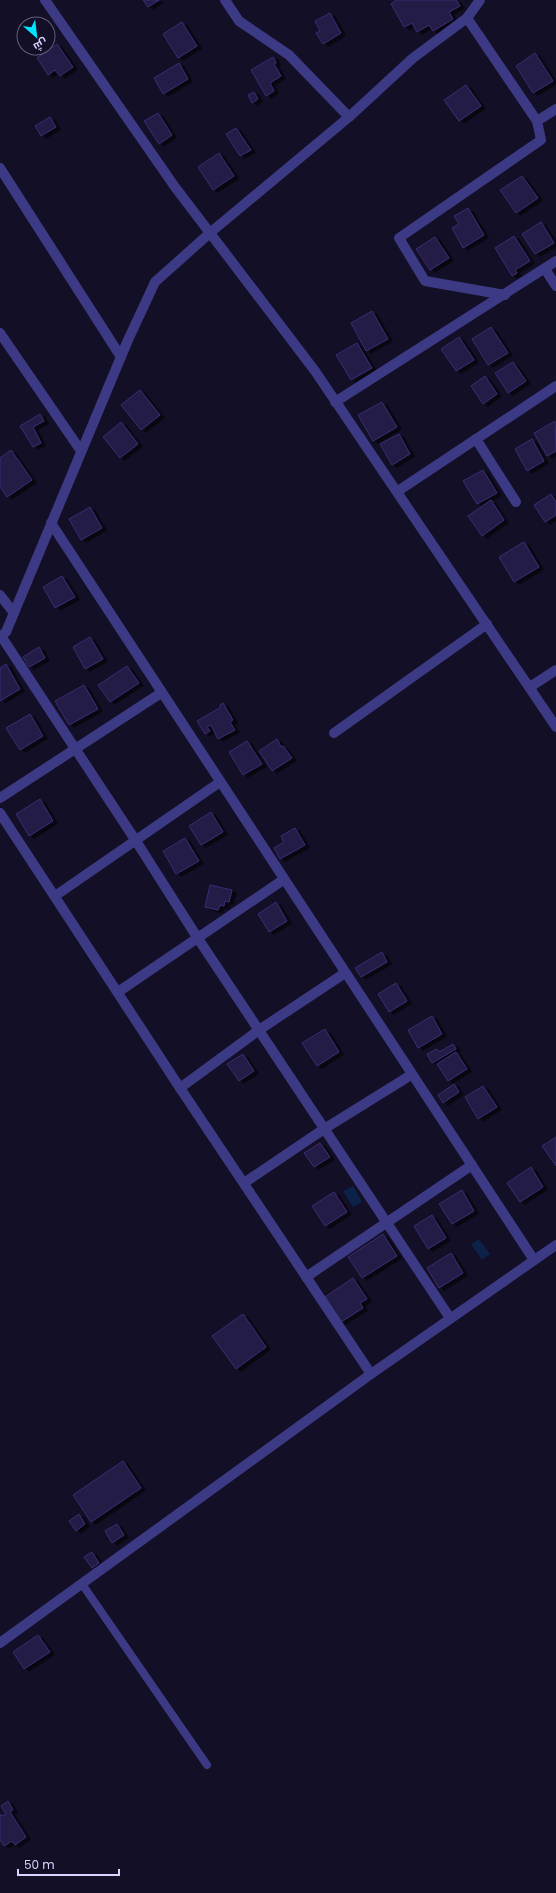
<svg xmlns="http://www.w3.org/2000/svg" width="556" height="1893" font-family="Poppins,Cairo,sans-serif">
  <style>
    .water { fill: #0c2248 }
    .building { fill: #241b47; stroke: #3b2d73; filter: url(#shadow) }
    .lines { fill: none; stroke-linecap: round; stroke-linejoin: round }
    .lane { stroke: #3d3a85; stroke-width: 8 }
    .street { stroke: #3d3a85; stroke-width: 10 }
  </style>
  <defs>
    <filter id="shadow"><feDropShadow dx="4.5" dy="2.5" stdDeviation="0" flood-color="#0009"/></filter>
  </defs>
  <rect width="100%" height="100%" fill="#130f26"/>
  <g class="water">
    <path d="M 353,1186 L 362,1202 L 353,1207 L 343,1191 Z"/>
    <path d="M 479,1239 L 490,1254 L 482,1260 L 471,1244 Z"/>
  </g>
  <g class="building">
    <path d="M 143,0 L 159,0 L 148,7 Z"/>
    <path d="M 396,0 L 456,0 L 460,6 L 449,12 L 453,19 L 433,31 L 429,25 L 417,32 L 412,23 L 404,27 L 391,4 Z"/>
    <path d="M 330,13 L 341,33 L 323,44 L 316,33 L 320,31 L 315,21 Z"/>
    <path d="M 182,22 L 197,46 L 178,58 L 163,34 Z"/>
    <path d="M 57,44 L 73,67 L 60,76 L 55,70 L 48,75 L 37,58 Z"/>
    <path d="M 535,53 L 553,81 L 533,93 L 516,66 Z"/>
    <path d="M 273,57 L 276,63 L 274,64 L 281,76 L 270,83 L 274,91 L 266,96 L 251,70 Z"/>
    <path d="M 179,63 L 188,79 L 163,94 L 154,78 Z"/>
    <path d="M 466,85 L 481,106 L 459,121 L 444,100 Z"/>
    <path d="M 254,92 L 258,99 L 252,103 L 248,95 Z"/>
    <path d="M 158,113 L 172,135 L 159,144 L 144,121 Z"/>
    <path d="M 50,117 L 56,127 L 41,136 L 35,126 Z"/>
    <path d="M 236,128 L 251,150 L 240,156 L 226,134 Z"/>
    <path d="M 219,153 L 234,176 L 213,190 L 198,167 Z"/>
    <path d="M 522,176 L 538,198 L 516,213 L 500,190 Z"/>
    <path d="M 468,208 L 484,235 L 463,248 L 452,228 L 459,224 L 454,216 Z"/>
    <path d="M 541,222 L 554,243 L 535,254 L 522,234 Z"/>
    <path d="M 514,236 L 530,261 L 515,270 L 517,273 L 512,276 L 495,248 Z"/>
    <path d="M 435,237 L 449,258 L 430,270 L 416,249 Z"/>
    <path d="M 372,311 L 388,339 L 366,351 L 351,323 Z"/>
    <path d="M 491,327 L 508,353 L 488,365 L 472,339 Z"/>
    <path d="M 459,337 L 474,360 L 456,371 L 441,349 Z"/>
    <path d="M 357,343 L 372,368 L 351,380 L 336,355 Z"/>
    <path d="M 513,362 L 526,381 L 508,393 L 495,373 Z"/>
    <path d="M 485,376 L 497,394 L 483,404 L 471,386 Z"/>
    <path d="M 140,390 L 160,415 L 141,430 L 121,405 Z"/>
    <path d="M 382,402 L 397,427 L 373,441 L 358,415 Z"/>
    <path d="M 40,414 L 44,421 L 33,427 L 41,443 L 33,447 L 20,426 Z"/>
    <path d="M 555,421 L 556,451 L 547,456 L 534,433 Z"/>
    <path d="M 121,422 L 138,444 L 120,458 L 103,437 Z"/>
    <path d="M 399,434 L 410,454 L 392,465 L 380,444 Z"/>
    <path d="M 532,439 L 544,461 L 527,471 L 515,449 Z"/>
    <path d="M 11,450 L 32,480 L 7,497 L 0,487 L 0,458 Z"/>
    <path d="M 483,470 L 497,493 L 477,504 L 463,481 Z"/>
    <path d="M 551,494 L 556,502 L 556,515 L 545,522 L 534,505 Z"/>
    <path d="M 491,500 L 504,520 L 482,536 L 468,516 Z"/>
    <path d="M 90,507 L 102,528 L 81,540 L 69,519 Z"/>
    <path d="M 524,542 L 539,567 L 514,582 L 499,557 Z"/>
    <path d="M 62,576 L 75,597 L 55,608 L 43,587 Z"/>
    <path d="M 90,637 L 103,659 L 85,669 L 73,647 Z"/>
    <path d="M 39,647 L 45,658 L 29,667 L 23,657 Z"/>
    <path d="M 6,664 L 20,689 L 0,701 L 0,668 Z"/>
    <path d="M 127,666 L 139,683 L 110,702 L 98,685 Z"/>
    <path d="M 84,685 L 98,709 L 69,725 L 55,701 Z"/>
    <path d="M 223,703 L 233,720 L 230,722 L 235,730 L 218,739 L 211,725 L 207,727 L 210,731 L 205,734 L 197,721 L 221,707 L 220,705 Z"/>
    <path d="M 30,714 L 43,736 L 20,750 L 6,728 Z"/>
    <path d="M 277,739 L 281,747 L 283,746 L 292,758 L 272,771 L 259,751 Z"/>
    <path d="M 247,741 L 262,764 L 243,775 L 229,752 Z"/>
    <path d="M 40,799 L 53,821 L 29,836 L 16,814 Z"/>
    <path d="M 211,812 L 223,832 L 201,845 L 189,826 Z"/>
    <path d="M 295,828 L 305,845 L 280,859 L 274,848 L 284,842 L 281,836 Z"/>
    <path d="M 185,838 L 199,861 L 176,874 L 163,851 Z"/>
    <path d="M 210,885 L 232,890 L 229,902 L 225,901 L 224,906 L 220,905 L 218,910 L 205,907 Z"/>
    <path d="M 276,902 L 287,921 L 269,932 L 258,914 Z"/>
    <path d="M 382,952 L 387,962 L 361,977 L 355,968 Z"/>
    <path d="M 396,983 L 407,1001 L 389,1012 L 378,994 Z"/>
    <path d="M 432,1016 L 442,1034 L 418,1048 L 408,1030 Z"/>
    <path d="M 325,1029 L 339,1052 L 317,1066 L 302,1043 Z"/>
    <path d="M 453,1044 L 456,1049 L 432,1063 L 427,1054 L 437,1049 L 439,1052 Z"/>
    <path d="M 456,1052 L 467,1069 L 448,1081 L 437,1064 Z"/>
    <path d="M 243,1054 L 254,1071 L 239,1081 L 227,1064 Z"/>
    <path d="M 454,1084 L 459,1092 L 443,1103 L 438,1095 Z"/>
    <path d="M 483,1086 L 497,1107 L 478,1119 L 465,1097 Z"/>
    <path d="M 556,1137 L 556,1166 L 542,1146 Z"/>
    <path d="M 320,1143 L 330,1157 L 314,1167 L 304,1153 Z"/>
    <path d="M 531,1167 L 543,1187 L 520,1202 L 507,1183 Z"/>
    <path d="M 462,1190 L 474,1211 L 452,1224 L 439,1204 Z"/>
    <path d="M 334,1192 L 347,1212 L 325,1226 L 312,1206 Z"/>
    <path d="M 432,1215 L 446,1238 L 428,1249 L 414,1226 Z"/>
    <path d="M 383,1234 L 397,1256 L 362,1278 L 348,1257 Z"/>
    <path d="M 451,1253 L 463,1273 L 439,1288 L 427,1268 Z"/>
    <path d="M 353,1278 L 367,1299 L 360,1303 L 363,1308 L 341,1322 L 325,1297 Z"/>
    <path d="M 243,1314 L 266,1347 L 236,1369 L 212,1336 Z"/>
    <path d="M 123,1461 L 141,1488 L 91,1522 L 73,1495 Z"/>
    <path d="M 79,1514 L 85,1524 L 76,1531 L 69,1521 Z"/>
    <path d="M 117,1524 L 124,1535 L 112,1543 L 105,1531 Z"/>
    <path d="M 92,1552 L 99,1563 L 92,1568 L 84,1557 Z"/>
    <path d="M 38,1635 L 50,1652 L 24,1669 L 13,1652 Z"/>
    <path d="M 8,1801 L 13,1810 L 10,1812 L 26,1837 L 15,1845 L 12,1841 L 4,1846 L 0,1840 L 0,1814 L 2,1816 L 6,1814 L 1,1806 Z"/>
  </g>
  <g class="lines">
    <path class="lane" d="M 82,1584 L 207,1765"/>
    <g class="street">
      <path d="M 45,0 L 175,187 L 315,371 L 556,727"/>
      <path d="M 225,0 L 239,21 L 289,55 L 349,117"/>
      <path d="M 467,18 L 537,121"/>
      <path d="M 0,168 L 121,357"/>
      <path d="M 545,269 L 556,286"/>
      <path d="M 505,295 L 425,281 L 399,238 L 541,140 L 537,121 L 556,109"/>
      <path d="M 0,333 L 81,451"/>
      <path d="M 335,402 L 556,261"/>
      <path d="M 476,439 L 516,502"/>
      <path d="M 398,491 L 556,386"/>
      <path d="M 51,523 L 534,1260"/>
      <path d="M 0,595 L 14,613"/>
      <path d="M 1,636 L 136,841 L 197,937 L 450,1318"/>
      <path d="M 0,637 L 6,632 L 128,340 L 155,282 L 211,232 L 349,117 L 413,58 L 467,18 L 480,0"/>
      <path d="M 530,687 L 556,670"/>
      <path d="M 334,733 L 487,624"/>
      <path d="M 0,798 L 161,693"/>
      <path d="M 0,813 L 180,1088 L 371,1374"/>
      <path d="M 55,896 L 220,782"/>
      <path d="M 118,992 L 283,880"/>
      <path d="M 180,1088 L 259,1030 L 345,973"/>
      <path d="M 244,1183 L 324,1129 L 411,1075"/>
      <path d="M 306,1277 L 472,1165"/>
      <path d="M 0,1643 L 371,1374 L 556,1245"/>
    </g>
  </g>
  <g transform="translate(36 36) rotate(152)"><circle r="19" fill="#130f26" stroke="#625e7d"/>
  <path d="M0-3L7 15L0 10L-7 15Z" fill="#00e5ff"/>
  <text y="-6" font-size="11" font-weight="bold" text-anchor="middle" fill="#d9d4ff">ش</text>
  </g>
  <path d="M18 1869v6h101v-6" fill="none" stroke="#d9d4ff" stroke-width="2"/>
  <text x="24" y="1869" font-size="12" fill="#d9d4ff" stroke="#130f26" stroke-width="3" paint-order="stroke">50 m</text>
</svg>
